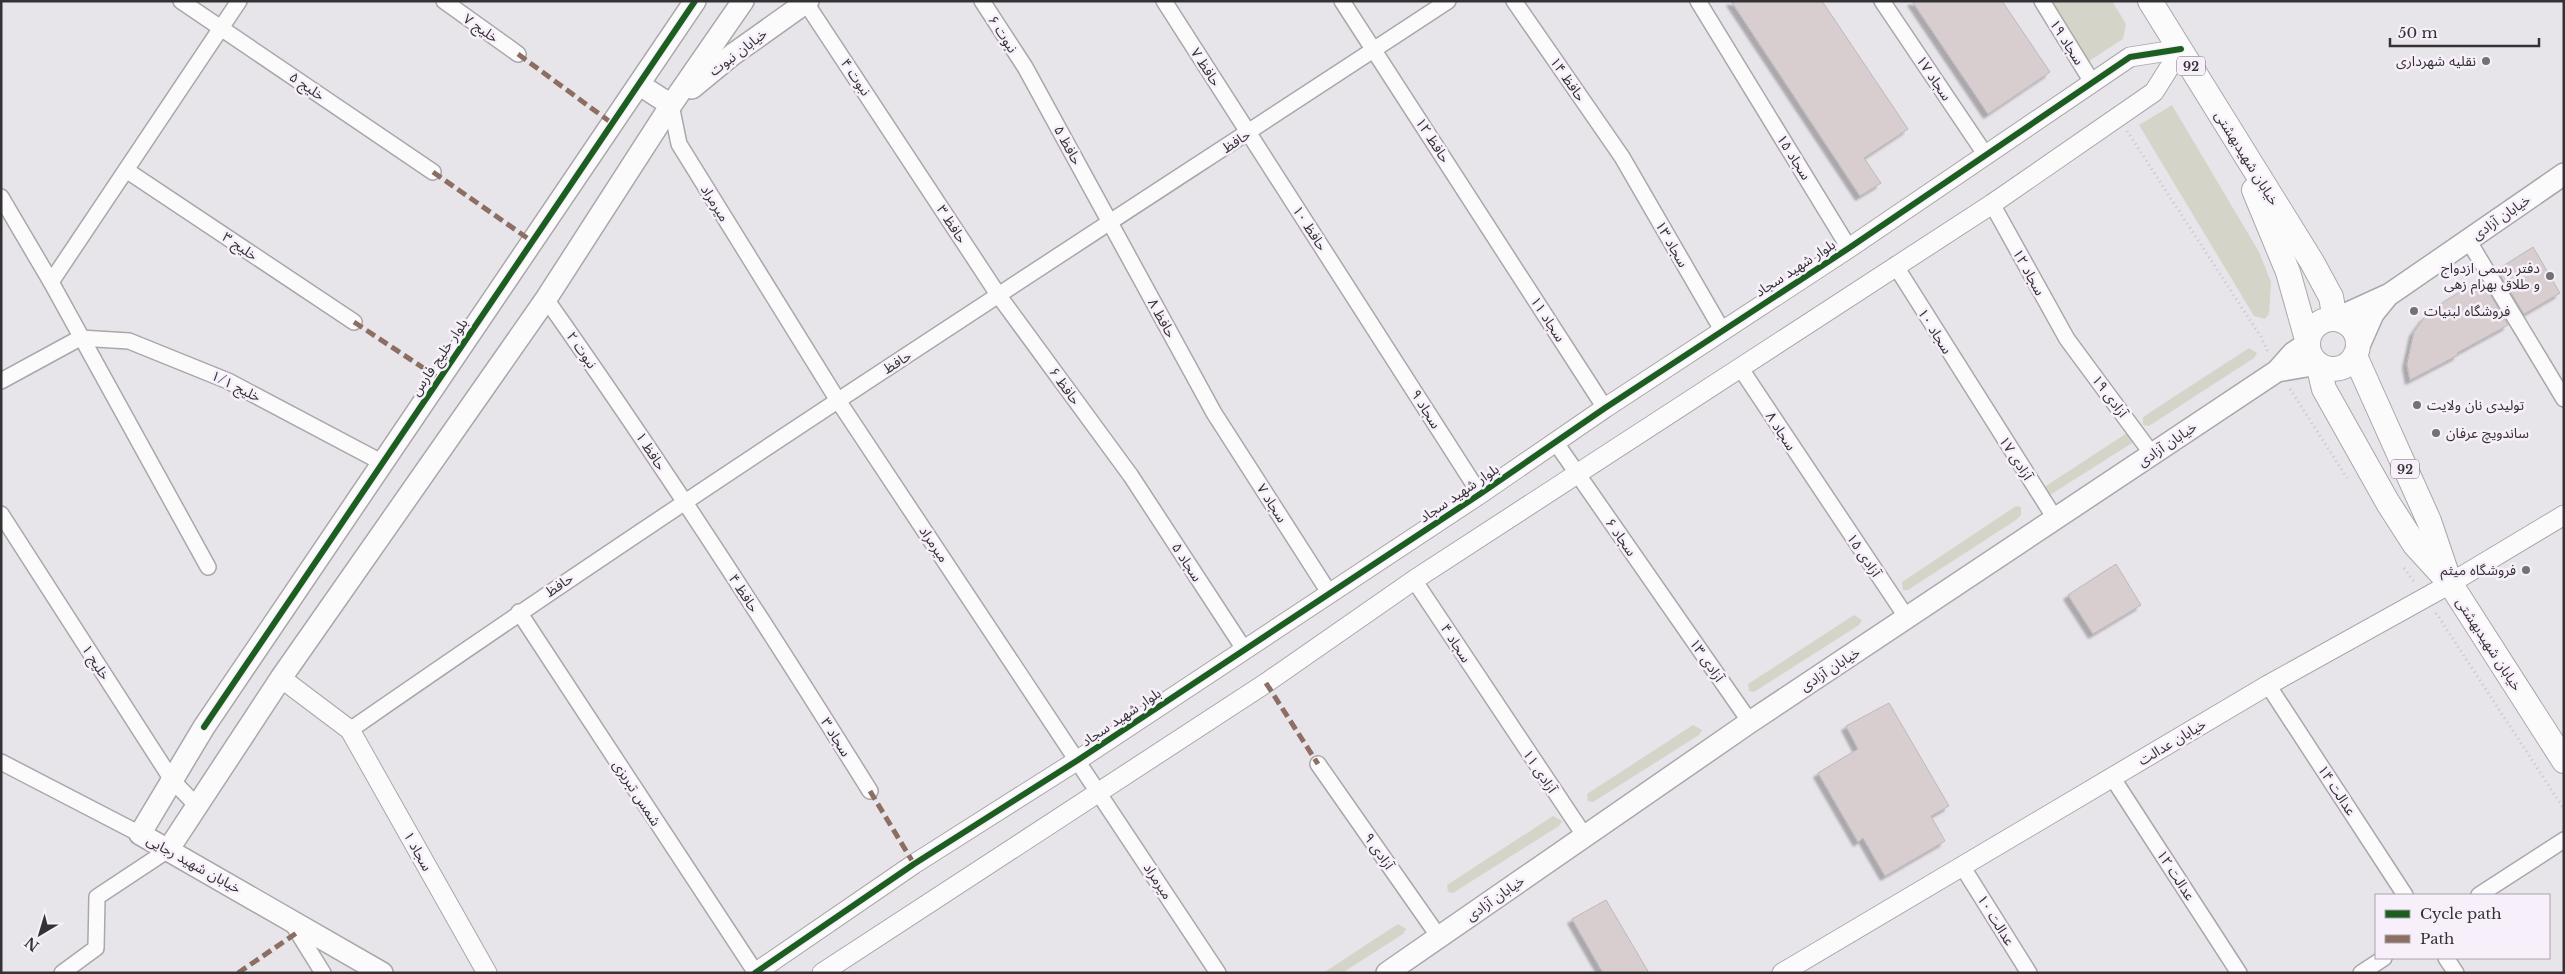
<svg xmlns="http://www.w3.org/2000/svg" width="2565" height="974" font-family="'Libre Baskerville','Noto Sans Arabic',serif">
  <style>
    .green { fill: #d4d5c8 }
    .building { fill: #d8ced0; stroke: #bcb8ba; filter: url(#shadow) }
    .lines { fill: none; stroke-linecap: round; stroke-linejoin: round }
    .minor-casing { stroke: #aaa7ab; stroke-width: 18 }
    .tertiary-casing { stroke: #aaa7ab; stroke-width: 21 }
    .secondary-casing { stroke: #aaa7ab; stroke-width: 24 }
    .primary-casing { stroke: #aaa7ab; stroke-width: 26 }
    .path { stroke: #c5c4c7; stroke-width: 3; stroke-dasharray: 1 4; stroke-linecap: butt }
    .minor { stroke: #fcfbfc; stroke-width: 15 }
    .tertiary { stroke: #fcfbfc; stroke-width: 19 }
    .secondary { stroke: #fcfbfc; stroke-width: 21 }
    .primary { stroke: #fcfbfc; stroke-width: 24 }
    .quiet { stroke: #8d6e63; stroke-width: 5; stroke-dasharray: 10 5; stroke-linecap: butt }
    .cycleway-casing { stroke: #f7f0fa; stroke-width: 9 }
    .cycleway { stroke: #1b5e20; stroke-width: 6 }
    .poi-dot { fill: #747175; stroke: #f7f0fa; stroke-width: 2 }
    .labels { text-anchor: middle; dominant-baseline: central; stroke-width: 5; stroke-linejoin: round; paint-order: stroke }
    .shield { fill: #f7f0fa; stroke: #6f6b71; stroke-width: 1 }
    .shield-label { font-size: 12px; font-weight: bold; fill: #353236 }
    .street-label { font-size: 14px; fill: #353236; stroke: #f7f0fa }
    .poi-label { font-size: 14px; fill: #353236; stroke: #f7f0fa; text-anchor: end }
  </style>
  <defs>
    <filter id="shadow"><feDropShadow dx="-4.5" dy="4.5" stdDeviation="1" flood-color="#0004"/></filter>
  </defs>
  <rect width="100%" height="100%" fill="#e8e5ea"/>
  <g class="green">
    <path d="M 2050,1 L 2112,1 L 2126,24 L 2123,39 L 2089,61 Z"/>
    <path d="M 2172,105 L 2259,252 L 2271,282 L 2269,314 L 2265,319 L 2254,316 L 2139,125 Z"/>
    <path d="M 2249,348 L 2257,353 L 2254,358 L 2149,426 L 2143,425 L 2143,417 Z"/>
    <path d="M 2127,433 L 2135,439 L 2132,443 L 2050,495 L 2045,495 L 2042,490 L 2046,486 Z"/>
    <path d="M 2016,506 L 2021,507 L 2021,515 L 2016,520 L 1908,590 L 1903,590 L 1902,582 Z"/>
    <path d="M 1854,615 L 1862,620 L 1859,625 L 1754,692 L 1749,691 L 1748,684 Z"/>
    <path d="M 1693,725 L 1702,730 L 1699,735 L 1593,802 L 1588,801 L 1587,794 Z"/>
    <path d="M 1553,816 L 1562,821 L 1559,826 L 1453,893 L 1448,892 L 1447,885 Z"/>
    <path d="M 1398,924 L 1406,929 L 1403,934 L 1342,973 L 1323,973 Z"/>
  </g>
  <g class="building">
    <path d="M 1731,1 L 1822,1 L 1908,129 L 1864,158 L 1881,183 L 1860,196 Z"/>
    <path d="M 1912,1 L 2002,1 L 2050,72 L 1988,114 Z"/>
    <path d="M 2533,247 L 2560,293 L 2524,314 L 2497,270 Z"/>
    <path d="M 2481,279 L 2508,325 L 2457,353 L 2458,355 L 2410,380 L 2407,364 L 2414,332 L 2424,318 L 2445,301 Z"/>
    <path d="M 2116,564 L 2141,605 L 2093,634 L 2068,595 Z"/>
    <path d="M 1889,703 L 1949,806 L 1931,816 L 1945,841 L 1885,876 L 1863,838 L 1858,842 L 1818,773 L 1858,749 L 1846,726 Z"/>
    <path d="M 1606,900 L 1649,973 L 1603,973 L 1572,919 Z"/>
  </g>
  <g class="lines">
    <g class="minor-casing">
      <g id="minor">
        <path d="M 181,1 L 433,172"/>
        <path d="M 444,1 L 518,54"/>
        <path d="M 982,1 L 1025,67 L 1214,413 L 1330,594"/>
        <path d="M 1164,1 L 1480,494"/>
        <path d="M 1342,1 L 1605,408"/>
        <path d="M 1514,1 L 1622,157 L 1722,330"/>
        <path d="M 1698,1 L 1849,248"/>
        <path d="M 1882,1 L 1985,154"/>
        <path d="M 2042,1 L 2092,82"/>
        <path d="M 806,3 L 999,296 L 1131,476 L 1244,649"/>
        <path d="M 671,105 L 679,144 L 837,399 L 1218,973"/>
        <path d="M 126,170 L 354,322"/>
        <path d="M 1,197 L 51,282 L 208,567"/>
        <path d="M 1992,204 L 2067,339 L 2152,454"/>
        <path d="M 2468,240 L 2564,399"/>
        <path d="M 1895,265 L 2056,520"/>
        <path d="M 51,282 L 239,1"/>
        <path d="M 546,299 C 659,459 766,624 870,791"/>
        <path d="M 1741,369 L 1907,618"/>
        <path d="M 1,381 L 80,338 L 129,341 L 228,381 L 383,463"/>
        <path d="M 1556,443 L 1750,722"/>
        <path d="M 1,514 L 172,780 L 197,806"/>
        <path d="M 1414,580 L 1584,835"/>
        <path d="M 519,612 L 756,973"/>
        <path d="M 2268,685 L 2405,895"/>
        <path d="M 350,730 C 711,479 1081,242 1448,1"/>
        <path d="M 1,762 L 140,834"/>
        <path d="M 1318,764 L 1439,937"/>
        <path d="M 2112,777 L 2239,973"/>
        <path d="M 1962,866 L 2029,973"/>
        <path d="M 2479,895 L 2564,840"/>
        <path d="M 292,923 L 323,973"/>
        <path d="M 2446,958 L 2456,973"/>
        <path d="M 62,973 L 96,948 L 97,897 L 168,850"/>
        <path d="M 2361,973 L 2384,958"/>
      </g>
    </g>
    <g class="tertiary-casing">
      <g id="tertiary">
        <path d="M 281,678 L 350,730 L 487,973"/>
        <path d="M 755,973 L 914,864 L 1078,760 L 1480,494 L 1605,408 L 1849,248 L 2130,57 L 2181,49"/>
        <path d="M 822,973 L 1266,683 L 1414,580 L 1992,204 L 2154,92 L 2181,49"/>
        <path d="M 1782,973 L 2268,685 L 2439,590 L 2564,515"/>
      </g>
    </g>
    <g class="secondary-casing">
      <g id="secondary">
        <path d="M 640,85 L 671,105"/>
        <path d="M 692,88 L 732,55 L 808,1"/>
        <path d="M 2335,319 L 2390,294 L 2564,174"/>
        <path d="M 2358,348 L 2373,314 L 2386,298"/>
        <path d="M 2277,371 L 2318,364"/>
        <path d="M 168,850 L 281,678 L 546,299 L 671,105 L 743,1"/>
        <path d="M 382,973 L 140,834 L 204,727 L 695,1"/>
        <path d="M 1387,973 L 1750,722 L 2277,371 L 2293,353 L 2308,343"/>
      </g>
    </g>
    <g class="primary-casing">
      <g id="primary">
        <path d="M 2150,1 L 2312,262 L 2331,297 L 2335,319"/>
        <path d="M 2254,190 L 2288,272 L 2308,343"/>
        <circle cx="2333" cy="344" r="25"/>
        <path d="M 2355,356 L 2429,521 L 2450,583 L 2564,761"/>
        <path d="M 2318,364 L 2324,389 L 2388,503 L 2415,545 L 2447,580"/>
      </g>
    </g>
    <g class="path">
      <path d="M 2127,131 L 2261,337 L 2268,352"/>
      <path d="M 2290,389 L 2347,478"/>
      <path d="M 2404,568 L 2415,583"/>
      <path d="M 2436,613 L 2564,809"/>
    </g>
    <use href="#minor" class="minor"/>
    <use href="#tertiary" class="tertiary"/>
    <use href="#secondary" class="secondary"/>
    <use href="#primary" class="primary"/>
    <g class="quiet">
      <path d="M 518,54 L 613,124"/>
      <path d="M 433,172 L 533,242"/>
      <path d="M 354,322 L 440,379"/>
      <path d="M 1266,683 L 1318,764"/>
      <path d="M 870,791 L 914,864"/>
      <path d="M 238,973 L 298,932"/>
    </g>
    <g class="cycleway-casing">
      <g id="cycleway">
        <path d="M 204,727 L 695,1"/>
        <path d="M 755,973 L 914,864 L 1078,760 L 1480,494 L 1605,408 L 1849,248 L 2130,57 L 2181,49"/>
      </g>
    </g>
    <use href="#cycleway" class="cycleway"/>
  </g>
  <g class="poi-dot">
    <circle cx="2486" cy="61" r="5"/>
    <circle cx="2550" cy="276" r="5"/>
    <circle cx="2414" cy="311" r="5"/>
    <circle cx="2417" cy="405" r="5"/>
    <circle cx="2436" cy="433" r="5"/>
    <circle cx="2526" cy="570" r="5"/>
  </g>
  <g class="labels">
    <g class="shield">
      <rect x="2177" y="56.5" width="28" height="19" rx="4"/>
      <rect x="2391" y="459.5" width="28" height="19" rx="4"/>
    </g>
    <g class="shield-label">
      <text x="2191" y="66">92</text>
      <text x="2405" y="469">92</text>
    </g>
    <g class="street-label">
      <text transform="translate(481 28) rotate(35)">خلیج ۷</text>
      <text transform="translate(1003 34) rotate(57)">نبوت ۶</text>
      <text transform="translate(2067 42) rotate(58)">سجاد ۱۹</text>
      <text transform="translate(738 52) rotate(-37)">خیابان نبوت</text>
      <text transform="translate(1206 67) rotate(57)">حافظ ۷</text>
      <text transform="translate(856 77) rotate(56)">نبوت ۴</text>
      <text transform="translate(1934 78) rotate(56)">سجاد ۱۷</text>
      <text transform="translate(1568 79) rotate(55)">حافظ ۱۴</text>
      <text transform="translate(307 86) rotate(34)">خلیج ۵</text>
      <text transform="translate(1433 140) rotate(57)">حافظ ۱۲</text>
      <text transform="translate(1236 141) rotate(-33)">حافظ</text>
      <text transform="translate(1068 145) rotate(61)">حافظ ۵</text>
      <text transform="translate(1794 157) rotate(58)">سجاد ۱۵</text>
      <text transform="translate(2247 158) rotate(58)">خیابان شهیدبهشتی</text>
      <text transform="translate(715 203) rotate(58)">میرمراد</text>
      <text transform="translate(2501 217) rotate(-35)">خیابان آزادی</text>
      <text transform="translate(952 224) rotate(57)">حافظ ۳</text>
      <text transform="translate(1310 228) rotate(57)">حافظ ۱۰</text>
      <text transform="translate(1672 244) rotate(60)">سجاد ۱۳</text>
      <text transform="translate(240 246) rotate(34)">خلیج ۳</text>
      <text transform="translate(1795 268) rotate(-33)">بلوار شهید سجاد</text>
      <text transform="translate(2029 272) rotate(61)">سجاد ۱۲</text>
      <text transform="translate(1162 318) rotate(61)">حافظ ۸</text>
      <text transform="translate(1548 319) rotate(57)">سجاد ۱۱</text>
      <text transform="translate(1935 331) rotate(58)">سجاد ۱۰</text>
      <text transform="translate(582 350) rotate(55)">نبوت ۲</text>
      <text transform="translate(439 357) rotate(-56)">بلوار خلیج فارس</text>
      <text transform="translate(897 362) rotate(-32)">حافظ</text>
      <text transform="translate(236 386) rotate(26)">خلیج ۱/۱</text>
      <text transform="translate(1065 386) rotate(54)">حافظ ۶</text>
      <text transform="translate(2110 396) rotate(53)">آزادی ۱۹</text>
      <text transform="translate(1426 409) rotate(58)">سجاد ۹</text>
      <text transform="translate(1781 431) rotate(57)">سجاد ۸</text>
      <text transform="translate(2167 444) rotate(-34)">خیابان آزادی</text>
      <text transform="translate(651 451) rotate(57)">حافظ ۱</text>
      <text transform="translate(2016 458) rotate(57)">آزادی ۱۷</text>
      <text transform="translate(1459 493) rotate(-34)">بلوار شهید سجاد</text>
      <text transform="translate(1272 503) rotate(57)">سجاد ۷</text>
      <text transform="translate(1621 537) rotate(55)">سجاد ۶</text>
      <text transform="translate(934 544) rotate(56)">میرمراد</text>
      <text transform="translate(1864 555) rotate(56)">آزادی ۱۵</text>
      <text transform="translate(1187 562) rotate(57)">سجاد ۵</text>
      <text transform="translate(559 585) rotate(-34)">حافظ</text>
      <text transform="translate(744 593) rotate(57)">حافظ ۴</text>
      <text transform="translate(1456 643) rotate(57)">سجاد ۴</text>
      <text transform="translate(2489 644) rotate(57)">خیابان شهیدبهشتی</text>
      <text transform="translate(1707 660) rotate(55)">آزادی ۱۳</text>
      <text transform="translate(96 662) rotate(57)">خلیج ۱</text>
      <text transform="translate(1830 669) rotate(-33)">خیابان آزادی</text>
      <text transform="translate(1121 717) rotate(-34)">بلوار شهید سجاد</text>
      <text transform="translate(836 737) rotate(58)">سجاد ۳</text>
      <text transform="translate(2172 742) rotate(-31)">خیابان عدالت</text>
      <text transform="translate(1540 771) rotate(56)">آزادی ۱۱</text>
      <text transform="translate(2337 790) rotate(57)">عدالت ۱۴</text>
      <text transform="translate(637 793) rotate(57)">شمس تبریزی</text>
      <text transform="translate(418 851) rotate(61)">سجاد ۱</text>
      <text transform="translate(1379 851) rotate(55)">آزادی ۹</text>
      <text transform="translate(194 864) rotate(29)">خیابان شهید رجایی</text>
      <text transform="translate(2176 875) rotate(57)">عدالت ۱۲</text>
      <text transform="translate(1158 881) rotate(57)">میرمراد</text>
      <text transform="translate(1495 898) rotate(-35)">خیابان آزادی</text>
      <text transform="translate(1996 920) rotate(58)">عدالت ۱۰</text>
    </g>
    <g class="poi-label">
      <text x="2476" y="61">نقلیه شهرداری</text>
      <text x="2540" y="268">دفتر رسمی ازدواج<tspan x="2540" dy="16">و طلاق بهرام زهی</tspan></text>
      <text x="2424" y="311" text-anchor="start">فروشگاه لبنیات</text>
      <text x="2427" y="405" text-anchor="start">تولیدی نان ولایت</text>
      <text x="2446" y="433" text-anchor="start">ساندویچ عرفان</text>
      <text x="2516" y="570">فروشگاه میثم</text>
    </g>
  </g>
  <rect width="2565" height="974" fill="none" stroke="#353236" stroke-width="5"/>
  <rect x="2375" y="894" width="175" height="65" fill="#f7f0fa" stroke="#a9a4ac"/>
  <rect x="2385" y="910" width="25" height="8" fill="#1b5e20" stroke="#a9a4ac"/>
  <text x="2420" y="919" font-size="15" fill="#353236">Cycle path</text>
  <rect x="2385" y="935" width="25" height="8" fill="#8d6e63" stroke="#a9a4ac"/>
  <text x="2420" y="944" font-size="15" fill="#353236">Path</text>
  <g transform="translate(40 934) rotate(218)" stroke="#f7f0fa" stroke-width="4" paint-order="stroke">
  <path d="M0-4L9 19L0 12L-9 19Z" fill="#353236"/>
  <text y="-8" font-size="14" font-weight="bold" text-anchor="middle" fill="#353236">N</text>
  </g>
  <path d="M2390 38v8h149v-8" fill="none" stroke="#353236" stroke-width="2.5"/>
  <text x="2398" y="38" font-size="15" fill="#353236" stroke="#f7f0fa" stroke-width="4" paint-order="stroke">50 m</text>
</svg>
